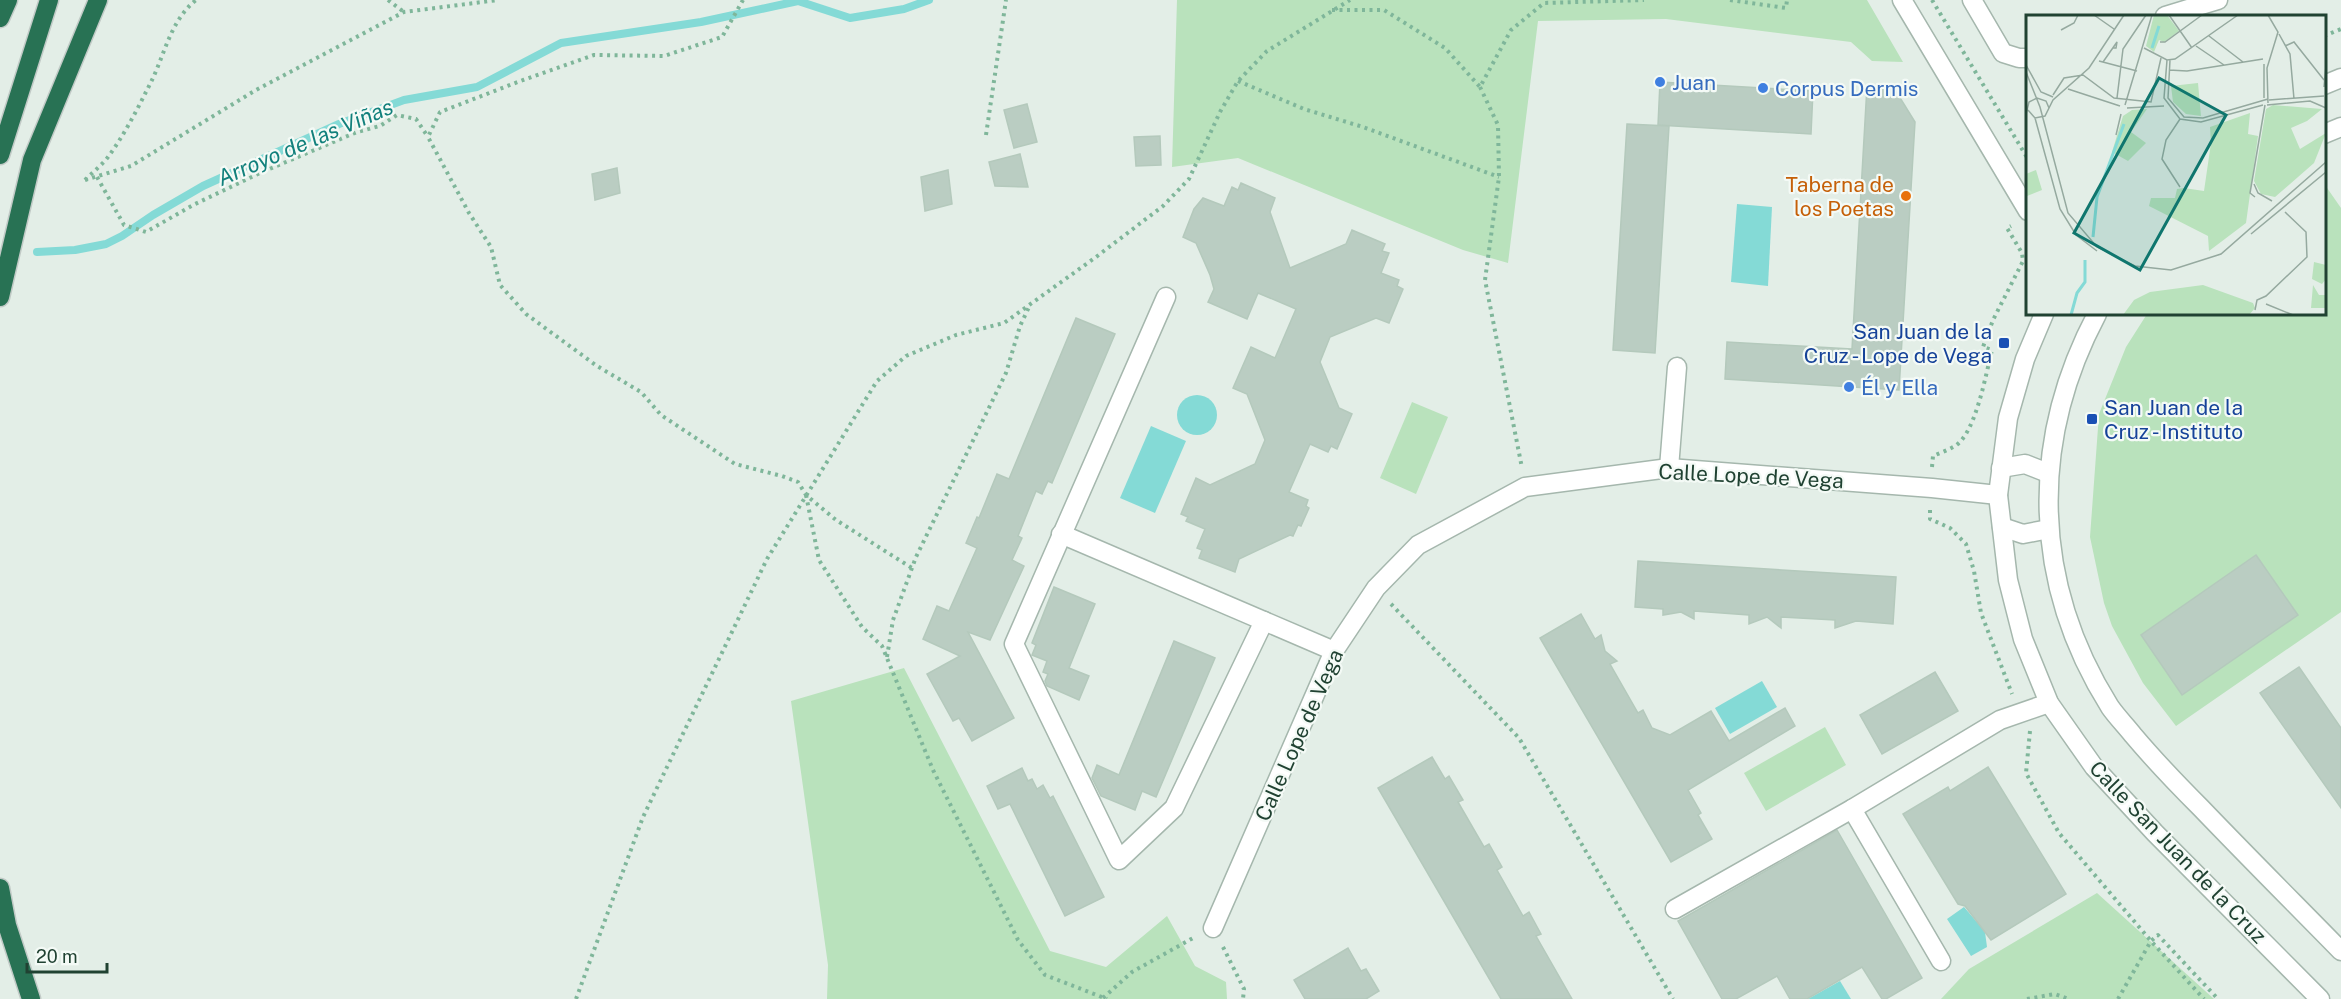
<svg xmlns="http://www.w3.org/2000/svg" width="2341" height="999" font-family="'Public Sans',sans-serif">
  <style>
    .green { fill: #b9e2bc }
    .water { fill: #84dad6 }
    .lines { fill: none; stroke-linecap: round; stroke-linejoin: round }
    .stream { stroke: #84dad6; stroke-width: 8 }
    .building { fill: #bacdc2; stroke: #b4c9bc; stroke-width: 1.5 }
    .minor-casing { stroke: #a5b7ad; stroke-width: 21 }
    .highway-casing { stroke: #c1cac6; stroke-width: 21 }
    .path { stroke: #7fb69a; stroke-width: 4; stroke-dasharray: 3 4.5; stroke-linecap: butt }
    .minor { stroke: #fff; stroke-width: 18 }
    .highway { stroke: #287254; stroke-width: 18 }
    .shop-dot { fill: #3f7fe0; stroke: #f4faf6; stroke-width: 2 }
    .food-dot { fill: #e8710a; stroke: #f4faf6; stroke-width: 2 }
    .transit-dot { fill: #1a4fb4; stroke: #f4faf6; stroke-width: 2 }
    .labels { text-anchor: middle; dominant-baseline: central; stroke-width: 4.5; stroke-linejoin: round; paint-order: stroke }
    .shop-label { font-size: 21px; fill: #366cbe; stroke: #f4faf6; text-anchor: start }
    .food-label { font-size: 21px; fill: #c56008; stroke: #f4faf6; text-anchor: end }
    .transit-label { font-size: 21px; fill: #164399; stroke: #f4faf6; text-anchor: end }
    .street-label { font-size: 21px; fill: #204232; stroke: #f4faf6 }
    .water-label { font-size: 22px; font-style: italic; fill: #12807c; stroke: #f4faf6 }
    .inset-river { fill: none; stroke: #84dad6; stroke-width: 3 }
    .inset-road { fill: none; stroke: #95a99f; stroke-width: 1.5 }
    .view { fill: #0f766e; fill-opacity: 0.15; stroke: #0f766e; stroke-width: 3 }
    .inset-edge { fill: none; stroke: #204232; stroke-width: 3 }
  </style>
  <rect width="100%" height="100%" fill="#e3eee7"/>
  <g class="green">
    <path d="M 1177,0 L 1867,0 L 1903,62 L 1872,61 L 1851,42 L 1666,19 L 1538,21 L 1508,263 L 1463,250 L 1238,158 L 1172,167 Z"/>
    <path d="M 2325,185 L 2341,208 L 2341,612 L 2176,726 L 2143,683 L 2112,626 L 2104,603 L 2090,537 L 2099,414 L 2126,347 L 2147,314 L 2324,314 Z"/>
    <path d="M 1412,402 L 1448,417 L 1416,494 L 1380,478 Z"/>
    <path d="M 904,668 L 1050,951 L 1106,967 L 1167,916 L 1195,966 L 1226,982 L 1227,999 L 827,999 L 828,965 L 791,701 Z"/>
    <path d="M 1825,727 L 1846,765 L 1766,811 L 1744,773 Z"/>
    <path d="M 2097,893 L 2214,999 L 1941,999 L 1969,969 Z"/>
  </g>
  <g class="water">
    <path d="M 1737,204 L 1772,207 L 1768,286 L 1731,282 Z"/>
    <circle cx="1197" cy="415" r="20"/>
    <path d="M 1151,426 L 1186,441 L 1155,513 L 1120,498 Z"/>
    <path d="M 1762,681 L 1777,707 L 1730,734 L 1715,708 Z"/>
    <path d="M 1964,907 L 1976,921 L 1980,919 L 1985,932 L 1987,947 L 1971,956 L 1947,919 Z"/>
    <path d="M 1840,981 L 1851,999 L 1808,999 Z"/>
  </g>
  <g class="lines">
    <path class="stream" d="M 37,252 L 75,250 L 106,244 L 122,236 L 153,215 L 203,186 L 339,124 L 404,100 L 477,87 L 561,43 L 701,22 L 798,1 L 850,18 L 904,9 L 929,0"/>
  </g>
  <g class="building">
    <path d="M 1660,82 L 1813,91 L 1811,134 L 1658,125 Z"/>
    <path d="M 1867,86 L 1894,88 L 1915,122 L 1899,390 L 1725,379 L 1727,342 L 1852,349 Z"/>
    <path d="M 1027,104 L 1037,142 L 1014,148 L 1004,110 Z"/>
    <path d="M 1627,124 L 1669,126 L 1655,353 L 1613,350 Z"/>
    <path d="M 1160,136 L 1161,165 L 1136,166 L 1134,137 Z"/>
    <path d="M 1020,154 L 1028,187 L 995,186 L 989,162 Z"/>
    <path d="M 617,168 L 620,193 L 595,200 L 592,174 Z"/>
    <path d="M 948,170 L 952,204 L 925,211 L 921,177 Z"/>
    <path d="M 1241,183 L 1275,198 L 1270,212 L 1290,268 L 1346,244 L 1352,230 L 1385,244 L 1382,251 L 1389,253 L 1381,273 L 1399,280 L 1397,286 L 1403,289 L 1389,323 L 1376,318 L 1330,337 L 1320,362 L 1339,408 L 1352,414 L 1337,449 L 1331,446 L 1328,452 L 1310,444 L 1289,492 L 1308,500 L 1306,506 L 1309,508 L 1301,526 L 1298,525 L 1293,536 L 1290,535 L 1239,559 L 1235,572 L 1199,558 L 1202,550 L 1197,548 L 1205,529 L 1186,521 L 1188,517 L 1181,514 L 1196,478 L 1210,485 L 1255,464 L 1265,440 L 1247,394 L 1233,388 L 1251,347 L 1275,358 L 1296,309 L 1258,293 L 1247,319 L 1208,302 L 1214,289 L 1210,275 L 1196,243 L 1183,237 L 1194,209 L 1203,198 L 1224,206 L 1232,187 L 1238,190 Z"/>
    <path d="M 1076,318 L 1115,334 L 1052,483 L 1048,481 L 1042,494 L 1036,491 L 1018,536 L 1022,538 L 1012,560 L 1024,566 L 990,640 L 968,632 L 1014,718 L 972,741 L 959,718 L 953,721 L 927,674 L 960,656 L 923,639 L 937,606 L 949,611 L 977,548 L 966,543 L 977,517 L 979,518 L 997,474 L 1009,479 Z"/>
    <path d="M 2256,555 L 2298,615 L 2182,695 L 2141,635 Z"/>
    <path d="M 1638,561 L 1896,577 L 1893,624 L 1856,621 L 1835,628 L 1835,620 L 1781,617 L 1781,628 L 1767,617 L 1749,624 L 1749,615 L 1694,611 L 1694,619 L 1681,612 L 1663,615 L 1663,609 L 1635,607 Z"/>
    <path d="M 1054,587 L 1095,604 L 1069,668 L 1089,676 L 1079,700 L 1047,686 L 1045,681 L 1048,674 L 1043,672 L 1047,661 L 1032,655 L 1036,645 L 1032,643 Z"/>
    <path d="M 1581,614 L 1595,639 L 1601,635 L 1605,651 L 1617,661 L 1610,664 L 1638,713 L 1643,710 L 1652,728 L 1670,735 L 1711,711 L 1729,741 L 1785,708 L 1795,726 L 1688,790 L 1701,813 L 1698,815 L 1712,839 L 1671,862 L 1540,638 Z"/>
    <path d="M 1174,641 L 1215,658 L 1156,797 L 1142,791 L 1135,810 L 1101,796 L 1092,778 L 1097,765 L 1119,775 Z"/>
    <path d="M 2299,667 L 2341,728 L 2341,808 L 2260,693 Z"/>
    <path d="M 1935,672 L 1958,711 L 1882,754 L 1860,715 Z"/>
    <path d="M 1432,757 L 1445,779 L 1449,776 L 1463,800 L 1458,802 L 1484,847 L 1489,844 L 1502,867 L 1497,870 L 1523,916 L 1529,912 L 1541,934 L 1536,936 L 1572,999 L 1501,999 L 1378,788 Z"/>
    <path d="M 1988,767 L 2066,894 L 1991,940 L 1965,906 L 1958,904 L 1903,814 L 1948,787 L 1950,791 Z"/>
    <path d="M 1022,768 L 1028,781 L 1032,779 L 1037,789 L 1043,785 L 1050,798 L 1053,796 L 1104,897 L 1065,916 L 1010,804 L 998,809 L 987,786 Z"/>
    <path d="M 1837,830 L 1922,978 L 1886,999 L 1882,999 L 1862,967 L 1807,999 L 1790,999 L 1777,976 L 1736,999 L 1722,999 L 1678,921 Z"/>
    <path d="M 1348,948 L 1361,971 L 1366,969 L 1379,991 L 1366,999 L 1305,999 L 1294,980 Z"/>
  </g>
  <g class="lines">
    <g class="minor-casing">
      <g id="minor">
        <path d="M 1902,0 L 2028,211"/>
        <path d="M 1972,0 L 2003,53 L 2019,58 L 2028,58"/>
        <path d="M 2165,16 L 2218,0"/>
        <path d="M 2324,85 L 2341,78"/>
        <path d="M 2324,134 L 2341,127"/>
        <path d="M 1166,297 L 1014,644 L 1119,860 L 1174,808 L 1264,621"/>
        <path d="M 2044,314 L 2025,359 L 2008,418 L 1998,495 L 2008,580 L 2023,639 L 2049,703 L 2094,767 L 2155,833 L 2320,999"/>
        <path d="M 2097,314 C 2029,442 2032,583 2110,707 C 2117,717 2126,726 2133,735 C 2155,761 2177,784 2201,808 C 2247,856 2294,903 2341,951"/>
        <path d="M 1669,468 L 1677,367"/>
        <path d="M 2001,468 L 2025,464 L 2048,473"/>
        <path d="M 2002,527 L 2023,534 L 2049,529"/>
        <path d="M 1061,534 L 1334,651"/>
        <path d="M 1852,809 L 1941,961"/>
        <path d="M 1675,909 L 1852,809 L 2000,720 L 2049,703"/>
        <path d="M 1213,928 L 1334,651 L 1376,588 L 1418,545 L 1525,487 L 1669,468 L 1932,488 L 1998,495"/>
      </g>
    </g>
    <g class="highway-casing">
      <g id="highway">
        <path d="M 0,18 L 8,0"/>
        <path d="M 0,155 L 49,0"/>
        <path d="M 0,297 L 32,160 L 98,0"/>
        <path d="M 0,888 L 7,925 L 31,999"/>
      </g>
    </g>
    <g class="path">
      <path d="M 388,0 L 404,12"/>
      <path d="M 743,0 L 722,37 L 664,56 L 594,55 L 523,80 L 440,112 L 428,137 L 469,213 L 491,247 L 500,285 L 526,314 L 597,366 L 641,392 L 661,415 L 735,464 L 782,476 L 798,482 L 806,495 L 836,520 L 912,568"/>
      <path d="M 1730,0 L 1786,8 L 1787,0"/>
      <path d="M 1932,0 L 2028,159"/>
      <path d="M 1332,10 L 1384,10 L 1445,48 L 1480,87 L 1511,30 L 1544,3 L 1644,0"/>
      <path d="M 2324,36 L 2341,29"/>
      <path d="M 1238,81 L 1304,109 L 1363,127 L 1499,177"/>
      <path d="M 1480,87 L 1498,125 L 1499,177 L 1485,280 L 1522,468"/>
      <path d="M 986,135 L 1006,0"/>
      <path d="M 97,177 L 124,225 L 146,232 L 193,205 L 260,173 L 357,132 L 380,126 L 397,115 L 416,119 L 428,137"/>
      <path d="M 85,180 L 131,166 L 256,90 L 404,12 L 498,0"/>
      <path d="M 85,180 C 93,172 102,165 108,157 C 125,134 139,106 152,80 C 165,53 171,20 196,0"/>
      <path d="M 1932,467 L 1933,456 C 1940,453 1948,450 1955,446 C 1976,433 1986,373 1992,350 L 1983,347 L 1993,320 L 2023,261 L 2022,253 L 2007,228 L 2011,226"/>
      <path d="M 806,495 L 819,560 L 862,627 L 882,646 L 933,770 L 1018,940 L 1045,975 L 1107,999"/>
      <path d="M 1930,510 L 1930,519 L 1950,528 L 1966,544 L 1974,571 L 1981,613 L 2012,694"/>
      <path d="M 1391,604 L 1519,738 L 1673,999"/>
      <path d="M 887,657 L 893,620 L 916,557 L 1006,373 L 1020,326 L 1029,307"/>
      <path d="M 2030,731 L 2026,773 L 2059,833 L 2151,941 L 2204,999"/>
      <path d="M 1223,947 L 1244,989 L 1243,999"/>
      <path d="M 1103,998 L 1132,972 L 1193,938"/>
      <path d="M 576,999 L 643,817 L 767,559 L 877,381 L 906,356 L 956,335 L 1004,323 L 1096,257 L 1163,206 L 1189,179 L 1220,112 L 1238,81 L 1267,51 L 1350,0"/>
      <path d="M 2027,999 L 2055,994 L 2069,999"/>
      <path d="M 2118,999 L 2151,941 L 2158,935 L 2218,999"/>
    </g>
    <use href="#minor" class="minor"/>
    <use href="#highway" class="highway"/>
  </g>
  <g class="shop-dot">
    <circle cx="1660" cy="82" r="6"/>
    <circle cx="1763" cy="88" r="6"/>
    <circle cx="1849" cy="387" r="6"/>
  </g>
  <circle class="food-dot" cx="1906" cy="196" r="6"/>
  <g class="transit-dot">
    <rect x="1998" y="337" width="12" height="12" rx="3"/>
    <rect x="2086" y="413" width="12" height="12" rx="3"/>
  </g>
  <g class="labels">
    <g class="shop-label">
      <text x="1672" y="82">Juan</text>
      <text x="1775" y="88">Corpus Dermis</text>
      <text x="1861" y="387">Él y Ella</text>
    </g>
    <g class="food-label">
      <text x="1894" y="184">Taberna de<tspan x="1894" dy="24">los Poetas</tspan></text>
    </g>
    <g class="transit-label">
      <text x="1992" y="331">San Juan de la<tspan x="1992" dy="24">Cruz - Lope de Vega</tspan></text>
      <text x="2104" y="407" text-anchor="start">San Juan de la<tspan x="2104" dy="24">Cruz - Instituto</tspan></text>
    </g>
    <g class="street-label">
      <text transform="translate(1751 476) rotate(3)">Calle Lope de Vega</text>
      <text transform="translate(1299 735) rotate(-66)">Calle Lope de Vega</text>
      <text transform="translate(2178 852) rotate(46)">Calle San Juan de la Cruz</text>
    </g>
    <g class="water-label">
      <text transform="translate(305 142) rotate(-23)">Arroyo de las Viñas</text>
    </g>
  </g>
  <g transform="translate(2026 15)">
    <rect width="300" height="300" fill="#e3eee7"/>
    <path d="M 128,0 L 141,0 L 153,16 L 138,27 L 133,25 L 128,37 L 120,31 ZM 172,68 L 175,101 L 160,99 L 147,87 L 145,71 ZM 247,90 L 296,94 L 281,106 L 265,113 L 274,134 L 300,118 L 288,148 L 249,182 L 235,179 L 228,166 L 240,94 ZM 121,94 L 105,117 L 120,128 L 102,146 L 86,137 L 97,101 L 106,95 ZM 224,98 L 222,119 L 232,121 L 220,208 L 183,236 L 182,221 L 123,191 L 125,183 L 149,183 L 151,174 L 158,173 L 178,176 L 185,128 L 184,112 ZM 10,155 L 16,175 L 1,181 L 0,159 ZM 288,247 L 300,250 L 300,264 L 296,269 L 286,264 ZM 177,270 L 227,288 L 229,293 L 223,300 L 97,300 L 108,285 L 124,277 ZM 287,270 L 293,280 L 300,280 L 300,293 L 285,293 Z" fill="#b9e2bc"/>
    <path class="inset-river" d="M 126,33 L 133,11M 67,222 L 71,182 L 98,109M 45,300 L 51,278 L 59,267 L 59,245"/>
    <path class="inset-road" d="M 68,0 L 88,14M 143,0 L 166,33M 35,15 L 48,8 L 52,0M 253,19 L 264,39 L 268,84M 183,21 L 217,47M 134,27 L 139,27 L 176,0M 170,31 L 198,50M 259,31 L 268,27 L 298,65M 118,33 L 141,45 L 149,44 L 212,0M 141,45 L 138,83 L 154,104 L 175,107 L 237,90M 144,45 L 142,83 L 158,102 L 177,103 L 242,84M 73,46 L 111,56M 77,47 L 91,27 L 90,33 L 87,33M 238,49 L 238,83M 0,50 L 15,77 L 27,82M 143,55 L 161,56 L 237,44M 0,57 L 14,92 L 42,198 L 71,232 L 109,251 L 145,255 L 195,239 L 300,147M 300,65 L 300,89M 298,72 L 300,51M 42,74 L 94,91M 27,80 L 38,63 L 57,60 L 88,83 L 125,87 L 135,43M 91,83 L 97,34 L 120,0M 243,85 L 298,81M 242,88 L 241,53 L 252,17 L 242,0M 99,90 L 126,0M 241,90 L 284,86 L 300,93M 101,93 L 138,91M 2,95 L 9,103 L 19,101 L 27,85 L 63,53 L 98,0M 0,99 L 3,87 L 11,83 L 20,86 L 23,93M 9,103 L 34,194 L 50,220 L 71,236M 90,120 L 95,99M 228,169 L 232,178 L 246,186M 154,172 L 136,144 L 140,125 L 154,104M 229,182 L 224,178 L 239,90M 225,219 L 300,157M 240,289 L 267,300M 229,295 L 231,285 L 240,281 L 281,242 L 280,217 L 259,197"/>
    <path class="view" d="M 133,63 L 200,100 L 114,255 L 48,218 Z"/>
    <rect width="300" height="300" class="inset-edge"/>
  </g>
  <path d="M27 963v9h80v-9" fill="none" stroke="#204232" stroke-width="3"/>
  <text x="36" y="963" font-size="18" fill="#204232" stroke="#f4faf6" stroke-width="4.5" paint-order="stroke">20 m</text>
</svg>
